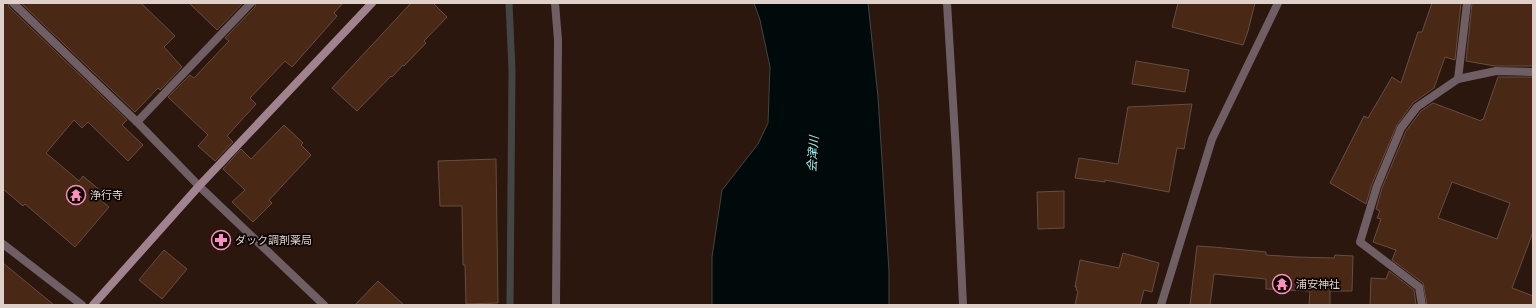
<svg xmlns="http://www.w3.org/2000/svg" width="1536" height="308" font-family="'DejaVu Sans','Noto Sans JP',sans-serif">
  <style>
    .water { fill: #000a0b; stroke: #434644 }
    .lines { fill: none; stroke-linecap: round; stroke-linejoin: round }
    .stream { stroke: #434644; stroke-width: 7 }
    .building { fill: #492815; stroke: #654e41; fill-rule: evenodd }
    .lane { stroke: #705e65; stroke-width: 8 }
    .street { stroke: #705e65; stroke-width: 8 }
    .secondary { stroke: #a0838e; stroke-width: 8 }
    .labels { text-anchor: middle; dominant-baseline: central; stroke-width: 3.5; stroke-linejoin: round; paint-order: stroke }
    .poi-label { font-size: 11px; fill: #dfd1ca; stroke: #0d0503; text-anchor: start }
    .water-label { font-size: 12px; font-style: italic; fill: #97f4f5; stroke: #0d0503 }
  </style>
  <rect width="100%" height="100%" fill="#2b170d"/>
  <path class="water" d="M 754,3 L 868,3 L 878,97 L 889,271 L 889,305 L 713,305 L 712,304 L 712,257 L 722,190 L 758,144 L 768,123 L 770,67 L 760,20 Z"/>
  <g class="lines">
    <path class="stream" d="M 509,3 L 512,70 L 510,305"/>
  </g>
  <g class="building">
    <path d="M 3,3 L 8,3 L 9,7 L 127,120 L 122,125 L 143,145 L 128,161 L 88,122 L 82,128 L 74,120 L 46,153 L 79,181 L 83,176 L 102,192 L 97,197 L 109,207 L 75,247 L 25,204 L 23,206 L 3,189 Z"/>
    <path d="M 21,3 L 141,3 L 175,36 L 164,47 L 182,67 L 160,90 L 158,88 L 135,112 Z"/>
    <path d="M 189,3 L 243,3 L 217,30 Z"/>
    <path d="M 256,3 L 343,3 L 334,13 L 337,16 L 292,67 L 285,61 L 250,98 L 256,104 L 227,136 L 233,142 L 215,161 L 198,146 L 208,135 L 168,97 L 190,75 L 194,78 L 229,41 L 225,38 L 255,7 Z"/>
    <path d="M 411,3 L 433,3 L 447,17 L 424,41 L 426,43 L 404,66 L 403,65 L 392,77 L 391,76 L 357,111 L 332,88 Z"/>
    <path d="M 1178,3 L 1255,3 L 1248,31 L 1243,45 L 1172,27 Z"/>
    <path d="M 1432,3 L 1461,3 L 1455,60 L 1445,57 L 1434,88 L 1413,103 L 1397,125 L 1372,184 L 1366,204 L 1330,183 L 1364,116 L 1368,118 L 1392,77 L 1401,83 L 1418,32 L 1422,32 Z"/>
    <path d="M 1472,3 L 1533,3 L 1533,66 L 1495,66 L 1466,61 Z"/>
    <path d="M 1136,61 L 1189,70 L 1185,92 L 1132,84 Z"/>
    <path d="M 1498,77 L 1533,77 L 1533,232 L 1512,288 L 1533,296 L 1533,305 L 1427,305 L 1423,283 L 1392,260 L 1396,250 L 1373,242 L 1381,219 L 1377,218 L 1380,211 L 1376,209 L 1382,188 L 1406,131 L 1421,111 L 1433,103 L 1481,121 L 1482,119 L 1483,120 ZM 1452,182 L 1510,203 L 1497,239 L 1438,218 Z"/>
    <path d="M 1192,104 L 1184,149 L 1177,148 L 1169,192 L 1105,180 L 1105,182 L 1075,178 L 1079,158 L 1118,164 L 1128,107 Z"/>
    <path d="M 284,125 L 303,143 L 301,145 L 311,155 L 269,200 L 272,203 L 253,222 L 232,202 L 245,190 L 223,169 L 241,149 L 251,159 Z"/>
    <path d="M 496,159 L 498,303 L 466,304 L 465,265 L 463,265 L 462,206 L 440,206 L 438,161 Z"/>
    <path d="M 1064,191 L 1064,228 L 1038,229 L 1037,192 Z"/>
    <path d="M 1197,246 L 1213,247 L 1266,252 L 1266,255 L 1297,257 L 1334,258 L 1335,255 L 1353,256 L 1352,291 L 1330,291 L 1330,305 L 1309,305 L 1310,291 L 1266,289 L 1266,279 L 1214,274 L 1210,305 L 1190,305 Z"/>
    <path d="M 164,250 L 187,269 L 162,299 L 139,280 Z"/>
    <path d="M 1123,253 L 1159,263 L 1152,292 L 1144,290 L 1140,305 L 1075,305 L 1078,291 L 1076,290 L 1077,287 L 1075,287 L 1080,260 L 1119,268 Z"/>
    <path d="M 3,263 L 54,305 L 3,305 Z"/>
    <path d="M 1389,271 L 1414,290 L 1416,305 L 1370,305 L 1371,278 L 1386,279 Z"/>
    <path d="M 378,281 L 404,305 L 355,305 Z"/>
  </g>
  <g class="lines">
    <g class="lane">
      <path d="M 1458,79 L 1467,3"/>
      <path d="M 1422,305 L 1419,287 L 1360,242 L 1377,186 L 1401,128 L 1417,107 L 1458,79 L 1496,71 L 1533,72"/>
    </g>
    <g class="street">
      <path d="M 13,3 L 137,122 L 199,186 L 324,305"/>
      <path d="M 555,3 L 558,40 L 556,305"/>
      <path d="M 947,3 L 956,152 L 963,305"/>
      <path d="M 137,122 L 251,3"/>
      <path d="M 3,244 L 82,305"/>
      <path d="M 1161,305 L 1212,139 L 1278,3"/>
    </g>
    <path class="secondary" d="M 93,305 L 199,186 L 372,3"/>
  </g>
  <defs>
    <g id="temple-ring" transform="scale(1)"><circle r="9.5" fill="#0d0503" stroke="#fe8ebd" stroke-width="1.5"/><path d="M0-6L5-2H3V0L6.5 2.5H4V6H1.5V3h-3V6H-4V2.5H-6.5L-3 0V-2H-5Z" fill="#fe8ebd"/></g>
    <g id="pharmacy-ring" transform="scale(1)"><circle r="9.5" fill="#0d0503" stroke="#fe8ebd" stroke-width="1.5"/><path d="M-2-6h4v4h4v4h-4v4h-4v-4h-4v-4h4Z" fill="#fe8ebd"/></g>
  </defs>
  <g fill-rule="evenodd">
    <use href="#temple-ring" x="76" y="195"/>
    <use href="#pharmacy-ring" x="221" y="240"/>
    <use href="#temple-ring" x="1282" y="284"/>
  </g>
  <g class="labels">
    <g class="poi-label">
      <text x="90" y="195">浄行寺</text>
      <text x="235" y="240">ダック調剤薬局</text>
      <text x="1296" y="284">浦安神社</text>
    </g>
    <g class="water-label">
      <text transform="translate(813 154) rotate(-86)">会津川</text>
    </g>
  </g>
  <rect width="1536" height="308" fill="none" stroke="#dfd1ca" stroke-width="8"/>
</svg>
